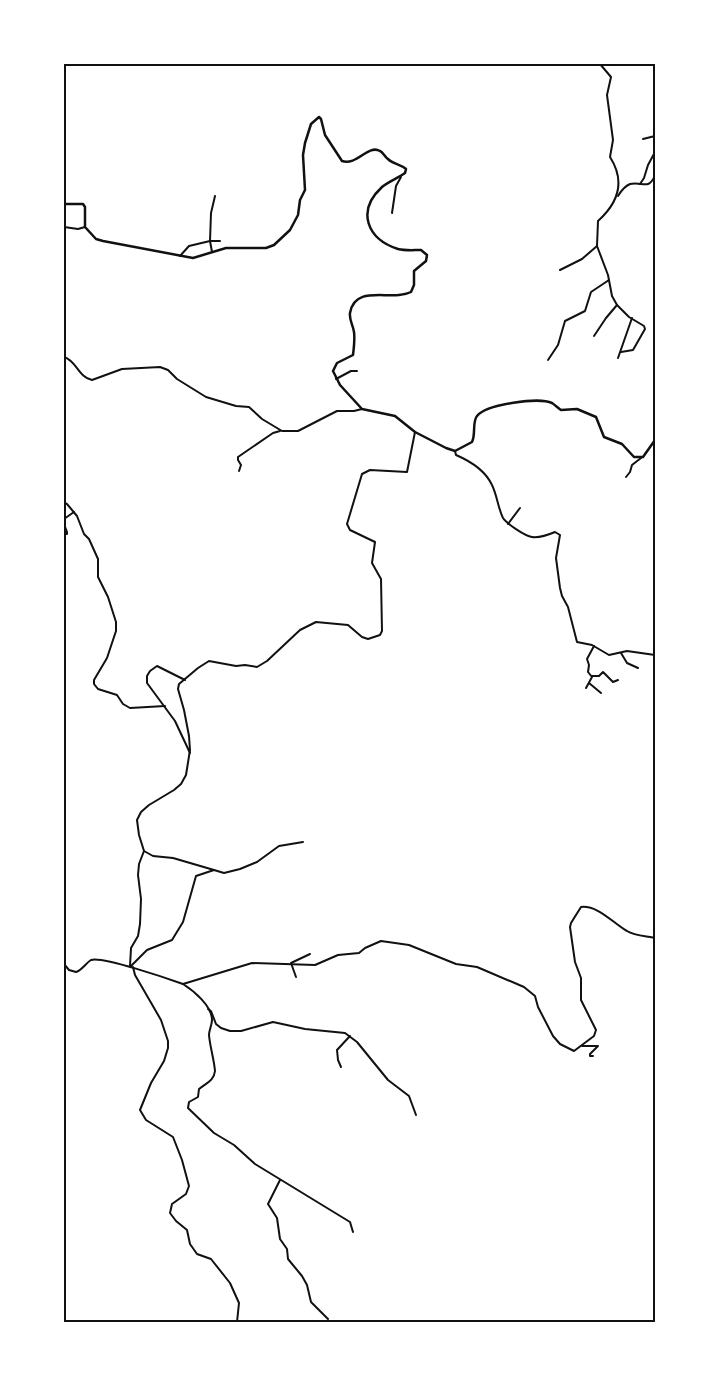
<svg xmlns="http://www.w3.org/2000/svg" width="719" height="1386" font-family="Barlow,sans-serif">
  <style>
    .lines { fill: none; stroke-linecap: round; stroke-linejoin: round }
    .minor { stroke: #111; stroke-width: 2 }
    .tertiary { stroke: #111; stroke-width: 2.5 }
    .neatline { fill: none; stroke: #111; stroke-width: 2 }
  </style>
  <rect width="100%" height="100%" fill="#fff"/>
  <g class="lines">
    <g class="minor">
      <path d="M 600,64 L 611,77 L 607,95 L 613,140 L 610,157 C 626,182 618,203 598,221 L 597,246 L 608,275 L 612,296 L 617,305 L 629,317 L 644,326 L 645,329 L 633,350 L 621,352"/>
      <path d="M 643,139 L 655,136"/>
      <path d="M 640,184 L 644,178 L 648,165 L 655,152"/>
      <path d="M 618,196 C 621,191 625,186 630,184 C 642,181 649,191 655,175"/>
      <path d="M 392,213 L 396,186 L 401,177"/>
      <path d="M 64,227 L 78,229 L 85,227"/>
      <path d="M 212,252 L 210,241 L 220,241"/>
      <path d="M 180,256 L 189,246 L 210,241 L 211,213 L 215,196"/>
      <path d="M 560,270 L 582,259 L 597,246"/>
      <path d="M 594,336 L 606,318 L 617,305"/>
      <path d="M 64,357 C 77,361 78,377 92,380 L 122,369 L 160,367 L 168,370 L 177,379 L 206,397 L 236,406 L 249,407 L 262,419 L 282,431 L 298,431 L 337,411 L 354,411 L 362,409"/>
      <path d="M 618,358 L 632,318"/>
      <path d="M 548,360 L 558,345 L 565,321 L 585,311 L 591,292 L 609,280"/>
      <path d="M 336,379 L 351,371 L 357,371"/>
      <path d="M 455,451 L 456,455 C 470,461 485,470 492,485 C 497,495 498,508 503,518 C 507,524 525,536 532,537 C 540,538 548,535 555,532 L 560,535 L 556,558 L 560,588 L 562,596 L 568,607 L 577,642 L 592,645 L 609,655 L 627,651 L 655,655"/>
      <path d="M 239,471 L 241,465 L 238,460 L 238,457 L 273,433 L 280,431"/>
      <path d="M 626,477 L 630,472 L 632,465 L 641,458"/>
      <path d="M 64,502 L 67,504 L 77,516 L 84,534 L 89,539 L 98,559 L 98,577 L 108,597 L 116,622 L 116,631 L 107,658 L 94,680 L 94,684 L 98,689 L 117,695 L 123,704 L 130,708 L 165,706"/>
      <path d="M 64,519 L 74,512"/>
      <path d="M 64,524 L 67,532 L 67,534 L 64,534"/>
      <path d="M 508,524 L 520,508"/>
      <path d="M 621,653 L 627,663 L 638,668"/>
      <path d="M 592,676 L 599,676 L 603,672 L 613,682 L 618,680"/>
      <path d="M 655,678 L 655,685"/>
      <path d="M 185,680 L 157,666 L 150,671 L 147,676 L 147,683 L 175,721 L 190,753"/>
      <path d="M 589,683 L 601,693"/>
      <path d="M 586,688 L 592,677 L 588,672 L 589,665 L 587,659 L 594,646"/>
      <path d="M 144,851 L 153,856 L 173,858 L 214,870"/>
      <path d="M 64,964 L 69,970 L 76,972 C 82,970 86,963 91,960 C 102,956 169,979 183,984 C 194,991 212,1006 212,1020 C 212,1025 209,1030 209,1035 C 210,1047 214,1059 215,1071 C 214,1081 206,1083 199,1089 L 198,1097 L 189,1102 L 188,1108 L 214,1133 L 234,1145 L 255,1164 L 350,1222 L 353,1232"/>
      <path d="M 130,966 L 131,948 L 138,936 L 140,924 L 141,899 L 138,875 L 139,864 L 144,851 L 139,835 L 137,820 L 141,812 L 149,805 L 174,790 L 181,784 L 186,775 L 190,750 L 189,736 L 184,710 L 178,689 L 179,684 L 198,668 L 209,661 L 236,666 L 245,665 L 257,667 L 267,661 L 300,630 L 316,622 L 348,625 L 362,637 L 368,639 L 380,635 L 382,631 L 381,579 L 372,563 L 375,542 L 350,530 L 347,524 L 362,474 L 370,470 L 407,472 L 415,432"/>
      <path d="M 131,966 L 147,950 L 172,940 L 183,922 L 196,876 L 214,870 L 224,873 L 240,869 L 257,862 L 279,846 L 303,842"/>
      <path d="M 133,967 L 135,975 L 161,1020 L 168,1041 L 168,1048 L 164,1061 L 151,1083 L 140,1110 L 146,1120 L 173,1137 L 182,1160 L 189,1186 L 186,1194 L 172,1204 L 170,1213 L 176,1221 L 187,1230 L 190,1244 L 197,1254 L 211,1259 L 230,1283 L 239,1303 L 237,1322"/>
      <path d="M 296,977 L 291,963 L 310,954"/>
      <path d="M 183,984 L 252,963 L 315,965 L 338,955 L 359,953 L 365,948 L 381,941 L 409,945 L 456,964 L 477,967 L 524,987 L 535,996 L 538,1007 L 553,1036 L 560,1044 L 574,1051 L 594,1036 L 596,1030 L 581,1000 L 581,978 L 575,962 L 570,927 L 571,923 L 581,907 C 598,905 614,924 627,931 C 635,936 647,936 655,938"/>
      <path d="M 208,1009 L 211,1011 L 216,1024 L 221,1028 L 230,1031 L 241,1031 L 273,1022 L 305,1029 L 345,1033 L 357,1042 L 388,1080 L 409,1096 L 416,1115"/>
      <path d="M 582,1046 L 598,1046 L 590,1054 L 590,1056 L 593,1056"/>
      <path d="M 341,1067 L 338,1060 L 337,1050 L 350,1036"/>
      <path d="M 280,1180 L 268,1204 L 277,1218 L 280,1239 L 287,1249 L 288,1259 L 302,1276 L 307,1285 L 311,1302 L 328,1319"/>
    </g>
    <path class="tertiary" d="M 64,204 L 83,204 L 85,207 L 85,227 L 96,239 L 103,241 L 193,258 L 226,248 L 266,248 L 274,245 L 290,230 L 298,215 L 300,200 L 305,190 L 303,155 L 305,143 L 311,124 L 319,117 L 321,119 L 325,135 L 342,161 C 357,166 368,144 380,151 C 383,152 385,157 388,159 C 393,164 400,164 406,169 L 405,173 C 398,178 388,182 382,187 C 356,211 367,239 398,249 C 406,251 414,250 421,250 L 427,255 L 426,261 L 414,271 L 414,285 L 411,292 C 392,302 355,283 350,313 C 349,320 353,325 354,332 C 355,339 354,347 353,355 L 337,363 L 333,371 L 340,385 L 362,409 L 395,416 L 415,432 L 446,448 L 455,451 L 472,442 C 476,434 472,422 477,416 C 487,404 539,397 552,403 C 555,405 558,408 561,410 L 577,409 L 596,417 L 604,437 L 622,444 L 634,457 L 643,457 L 655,440"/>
  </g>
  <rect width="719" height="1386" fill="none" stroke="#ffffff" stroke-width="130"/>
  <rect x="65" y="65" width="589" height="1256" class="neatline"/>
</svg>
